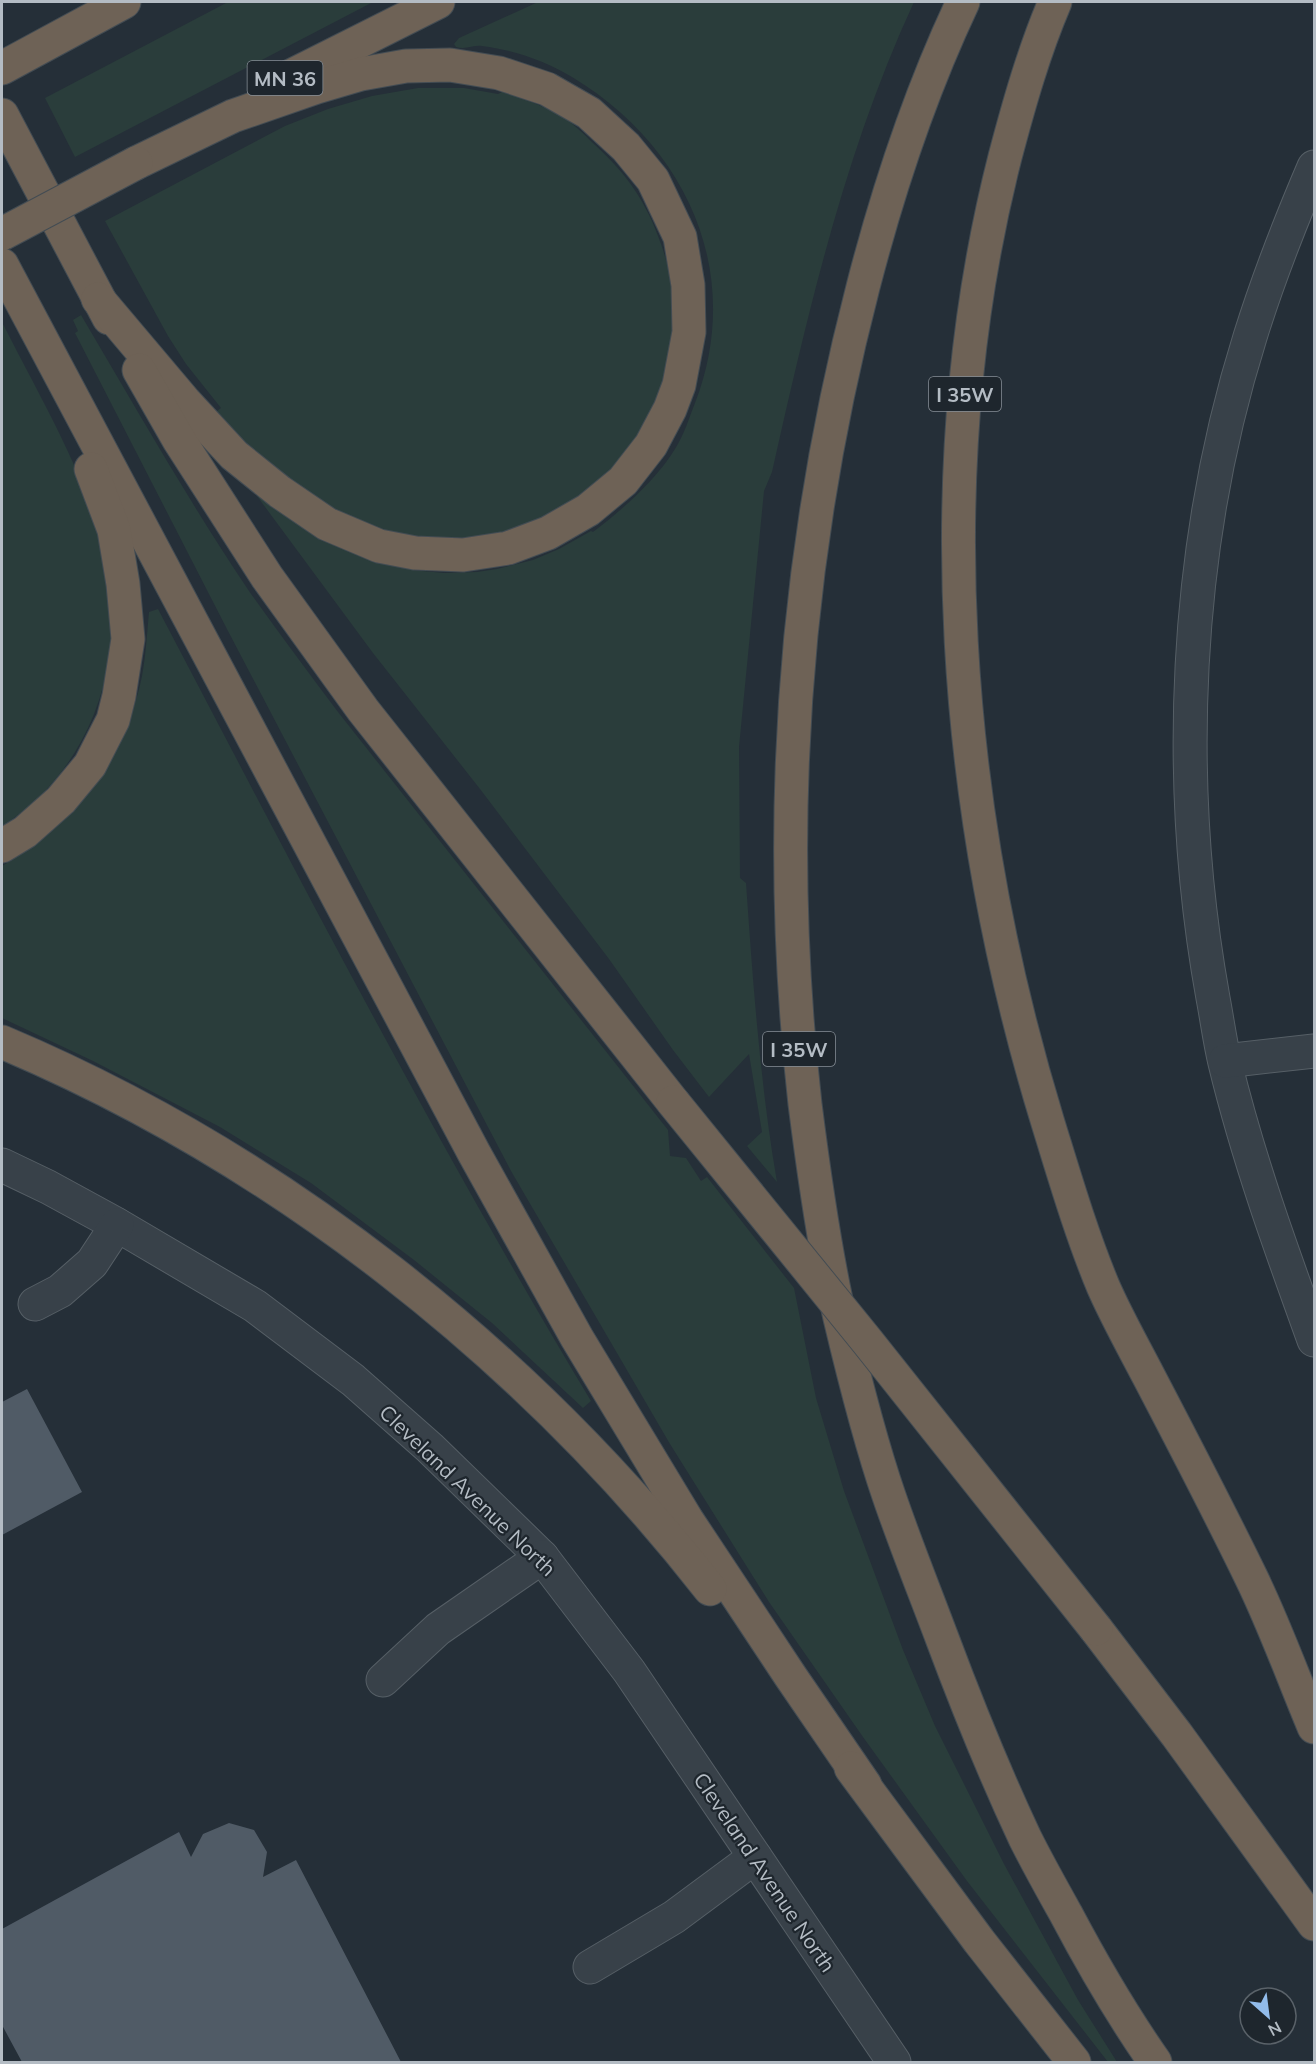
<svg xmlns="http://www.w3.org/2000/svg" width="1316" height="2064" font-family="Mulish,sans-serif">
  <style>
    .green { fill: #2a3d3b }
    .building { fill: #505b66 }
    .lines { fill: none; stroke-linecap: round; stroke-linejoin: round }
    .minor-casing { stroke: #565f66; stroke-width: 35 }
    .highway-casing { stroke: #434c53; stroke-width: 35 }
    .minor { stroke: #384149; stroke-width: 33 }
    .highway { stroke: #6e6256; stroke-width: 33 }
    .highway-bridge-casing { stroke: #434c53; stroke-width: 35; stroke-linecap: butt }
    .highway-bridge { stroke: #6e6256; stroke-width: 33 }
    .labels { text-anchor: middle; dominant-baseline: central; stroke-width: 4.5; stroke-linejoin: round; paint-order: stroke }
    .shield { fill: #1e262d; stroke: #878f97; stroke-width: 1.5 }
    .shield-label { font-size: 20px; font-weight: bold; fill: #b4bcc4 }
    .street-label { font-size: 21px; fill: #b4bcc4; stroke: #1e262d }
  </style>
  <rect width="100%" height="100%" fill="#252f38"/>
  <g class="green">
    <path d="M 228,2 L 373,2 L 75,157 L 45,98 Z"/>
    <path d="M 538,2 L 914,2 C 845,151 808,312 772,472 L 764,491 L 739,747 L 740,878 L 746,883 C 753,983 760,1083 777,1182 L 747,1146 L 762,1132 L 749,1054 L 709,1097 L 673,1050 L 609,959 L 480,789 L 373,653 L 257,496 L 261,491 L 370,559 L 412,570 L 444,573 L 477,572 L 497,569 L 533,560 L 559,549 L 591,531 L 593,532 C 621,511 657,479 675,449 C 684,435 689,418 695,403 C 745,274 687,146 572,77 C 545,61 514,50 482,46 C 473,45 466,50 456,47 L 454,44 L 459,38 Z"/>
    <path d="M 418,88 L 464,88 L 498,94 L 504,91 C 522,99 542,105 559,115 C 573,123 584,134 595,145 C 627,174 647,203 661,244 C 714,392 598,537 446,540 C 361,542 269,474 217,411 L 221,408 L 186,364 L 168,336 L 105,221 L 285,126 L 328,109 L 372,96 Z"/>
    <path d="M 81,315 C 136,408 189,502 249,591 C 278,632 308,672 338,712 L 668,1130 L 670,1156 L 686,1158 L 701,1181 L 707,1177 L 794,1288 L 816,1398 L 844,1491 L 903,1650 L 935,1726 L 1004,1864 L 1078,2000 L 1117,2062 L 1108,2062 L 967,1881 L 863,1737 L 769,1602 L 670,1444 L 511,1171 L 228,631 L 75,333 L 78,331 L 73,320 Z"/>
    <path d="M 2,322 C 34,386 75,455 97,524 C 101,537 102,551 105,564 C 107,578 111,591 112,605 C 114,623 112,641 109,659 C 98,728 61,789 2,826 Z"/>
    <path d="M 158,609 C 298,876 436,1143 591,1401 L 583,1408 L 492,1323 L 414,1260 L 311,1183 L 220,1127 L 93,1061 L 2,1018 L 2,866 C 73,826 126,757 142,676 C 146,655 147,633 149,612 Z"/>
  </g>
  <g class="building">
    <path d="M 27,1389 L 82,1492 L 2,1535 L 2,1402 Z"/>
    <path d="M 229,1823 L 254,1830 L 267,1852 L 263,1877 L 296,1860 L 401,2062 L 22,2062 L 2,2025 L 2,1929 L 179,1832 L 191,1857 L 203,1834 Z"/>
  </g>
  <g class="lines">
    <g class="minor-casing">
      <g id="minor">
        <path d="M 1314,167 C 1290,223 1268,279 1250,337 C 1184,547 1174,782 1213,998 C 1217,1019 1220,1042 1225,1063 C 1248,1158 1281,1249 1314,1340"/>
        <path d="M 1225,1061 L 1314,1051"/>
        <path d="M 2,1165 L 48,1187 L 114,1223 L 255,1306 L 353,1380 L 430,1448 L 542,1557 L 629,1671 L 894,2062"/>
        <path d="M 35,1304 L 60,1291 L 92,1263 L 117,1225"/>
        <path d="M 383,1680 L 438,1629 L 542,1557"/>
        <path d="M 590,1967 L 674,1917 L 755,1857"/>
      </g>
    </g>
    <g class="highway-casing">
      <g id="highway">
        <path d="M 963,2 C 920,93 888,190 863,287 C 793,556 774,828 805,1104 C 814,1175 824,1248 840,1318 C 854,1377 869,1438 889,1496 C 905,1543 924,1590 942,1638 C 967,1705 994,1772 1025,1838 C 1038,1864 1052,1889 1066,1914 C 1093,1965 1122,2015 1155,2062"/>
        <path d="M 1055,2 C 1034,51 1019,104 1005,157 C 925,470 954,816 1048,1123 C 1065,1178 1081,1233 1103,1286 C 1116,1316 1133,1346 1148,1375 C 1183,1442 1218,1509 1251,1577 C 1275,1626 1293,1677 1314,1727"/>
        <path d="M 2,68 L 124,2"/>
        <path d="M 273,85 L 438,2"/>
        <path d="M 2,115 L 109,318"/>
        <path d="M 2,265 L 474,1153 L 577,1338 L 687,1520 L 791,1677 L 865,1785"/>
        <path d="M 98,299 L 185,402 L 234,455 L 280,492 L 327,524 L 379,546 L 415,553 L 463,555 L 508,548 L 548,533 L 588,510 L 623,481 L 651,445 L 670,409 L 679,385 L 689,332 L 688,285 L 680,237 L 653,180 L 626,147 L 589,113 L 547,89 L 499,73 L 450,65 L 406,66 L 361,74 L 317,87 L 233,116 L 136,163"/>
        <path d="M 139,370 L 179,440 L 267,577 L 363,710 L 673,1102"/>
        <path d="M 2,846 L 25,832 L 61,800 L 90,765 L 113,720 L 119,696 L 128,639 L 123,584 L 114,530 L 91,469"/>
        <path d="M 2,1042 C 277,1158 526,1354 710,1589"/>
        <path d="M 1096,1629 L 1177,1735 L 1314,1924"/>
        <path d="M 851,1768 L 979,1941 L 1074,2062"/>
      </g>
    </g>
    <use href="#minor" class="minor"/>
    <use href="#highway" class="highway"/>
    <g class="highway-bridge-casing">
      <g id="highway-bridge">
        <path d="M 2,234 L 136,163"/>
        <path d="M 673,1102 L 867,1341 L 1096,1629"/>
      </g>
    </g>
    <use href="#highway-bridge" class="highway-bridge"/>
  </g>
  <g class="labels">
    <g class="shield">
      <rect x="247.5" y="61" width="75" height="34" rx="4.5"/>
      <rect x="929" y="377" width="72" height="34" rx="4.5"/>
      <rect x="763" y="1032" width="72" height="34" rx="4.5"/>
    </g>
    <g class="shield-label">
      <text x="285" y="78">MN 36</text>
      <text x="965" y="394">I 35W</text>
      <text x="799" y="1049">I 35W</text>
    </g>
    <g class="street-label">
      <text transform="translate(468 1490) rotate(44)">Cleveland Avenue North</text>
      <text transform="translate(765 1872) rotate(56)">Cleveland Avenue North</text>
    </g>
  </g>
  <rect width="1316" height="2064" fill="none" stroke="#b4bcc4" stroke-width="6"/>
  <g transform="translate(1268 2016) rotate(152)"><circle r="28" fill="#1e262d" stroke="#5a6269" stroke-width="1.5"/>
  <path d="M0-4.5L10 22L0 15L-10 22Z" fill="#92bceb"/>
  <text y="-9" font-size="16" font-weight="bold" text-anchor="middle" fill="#b4bcc4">N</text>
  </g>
</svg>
